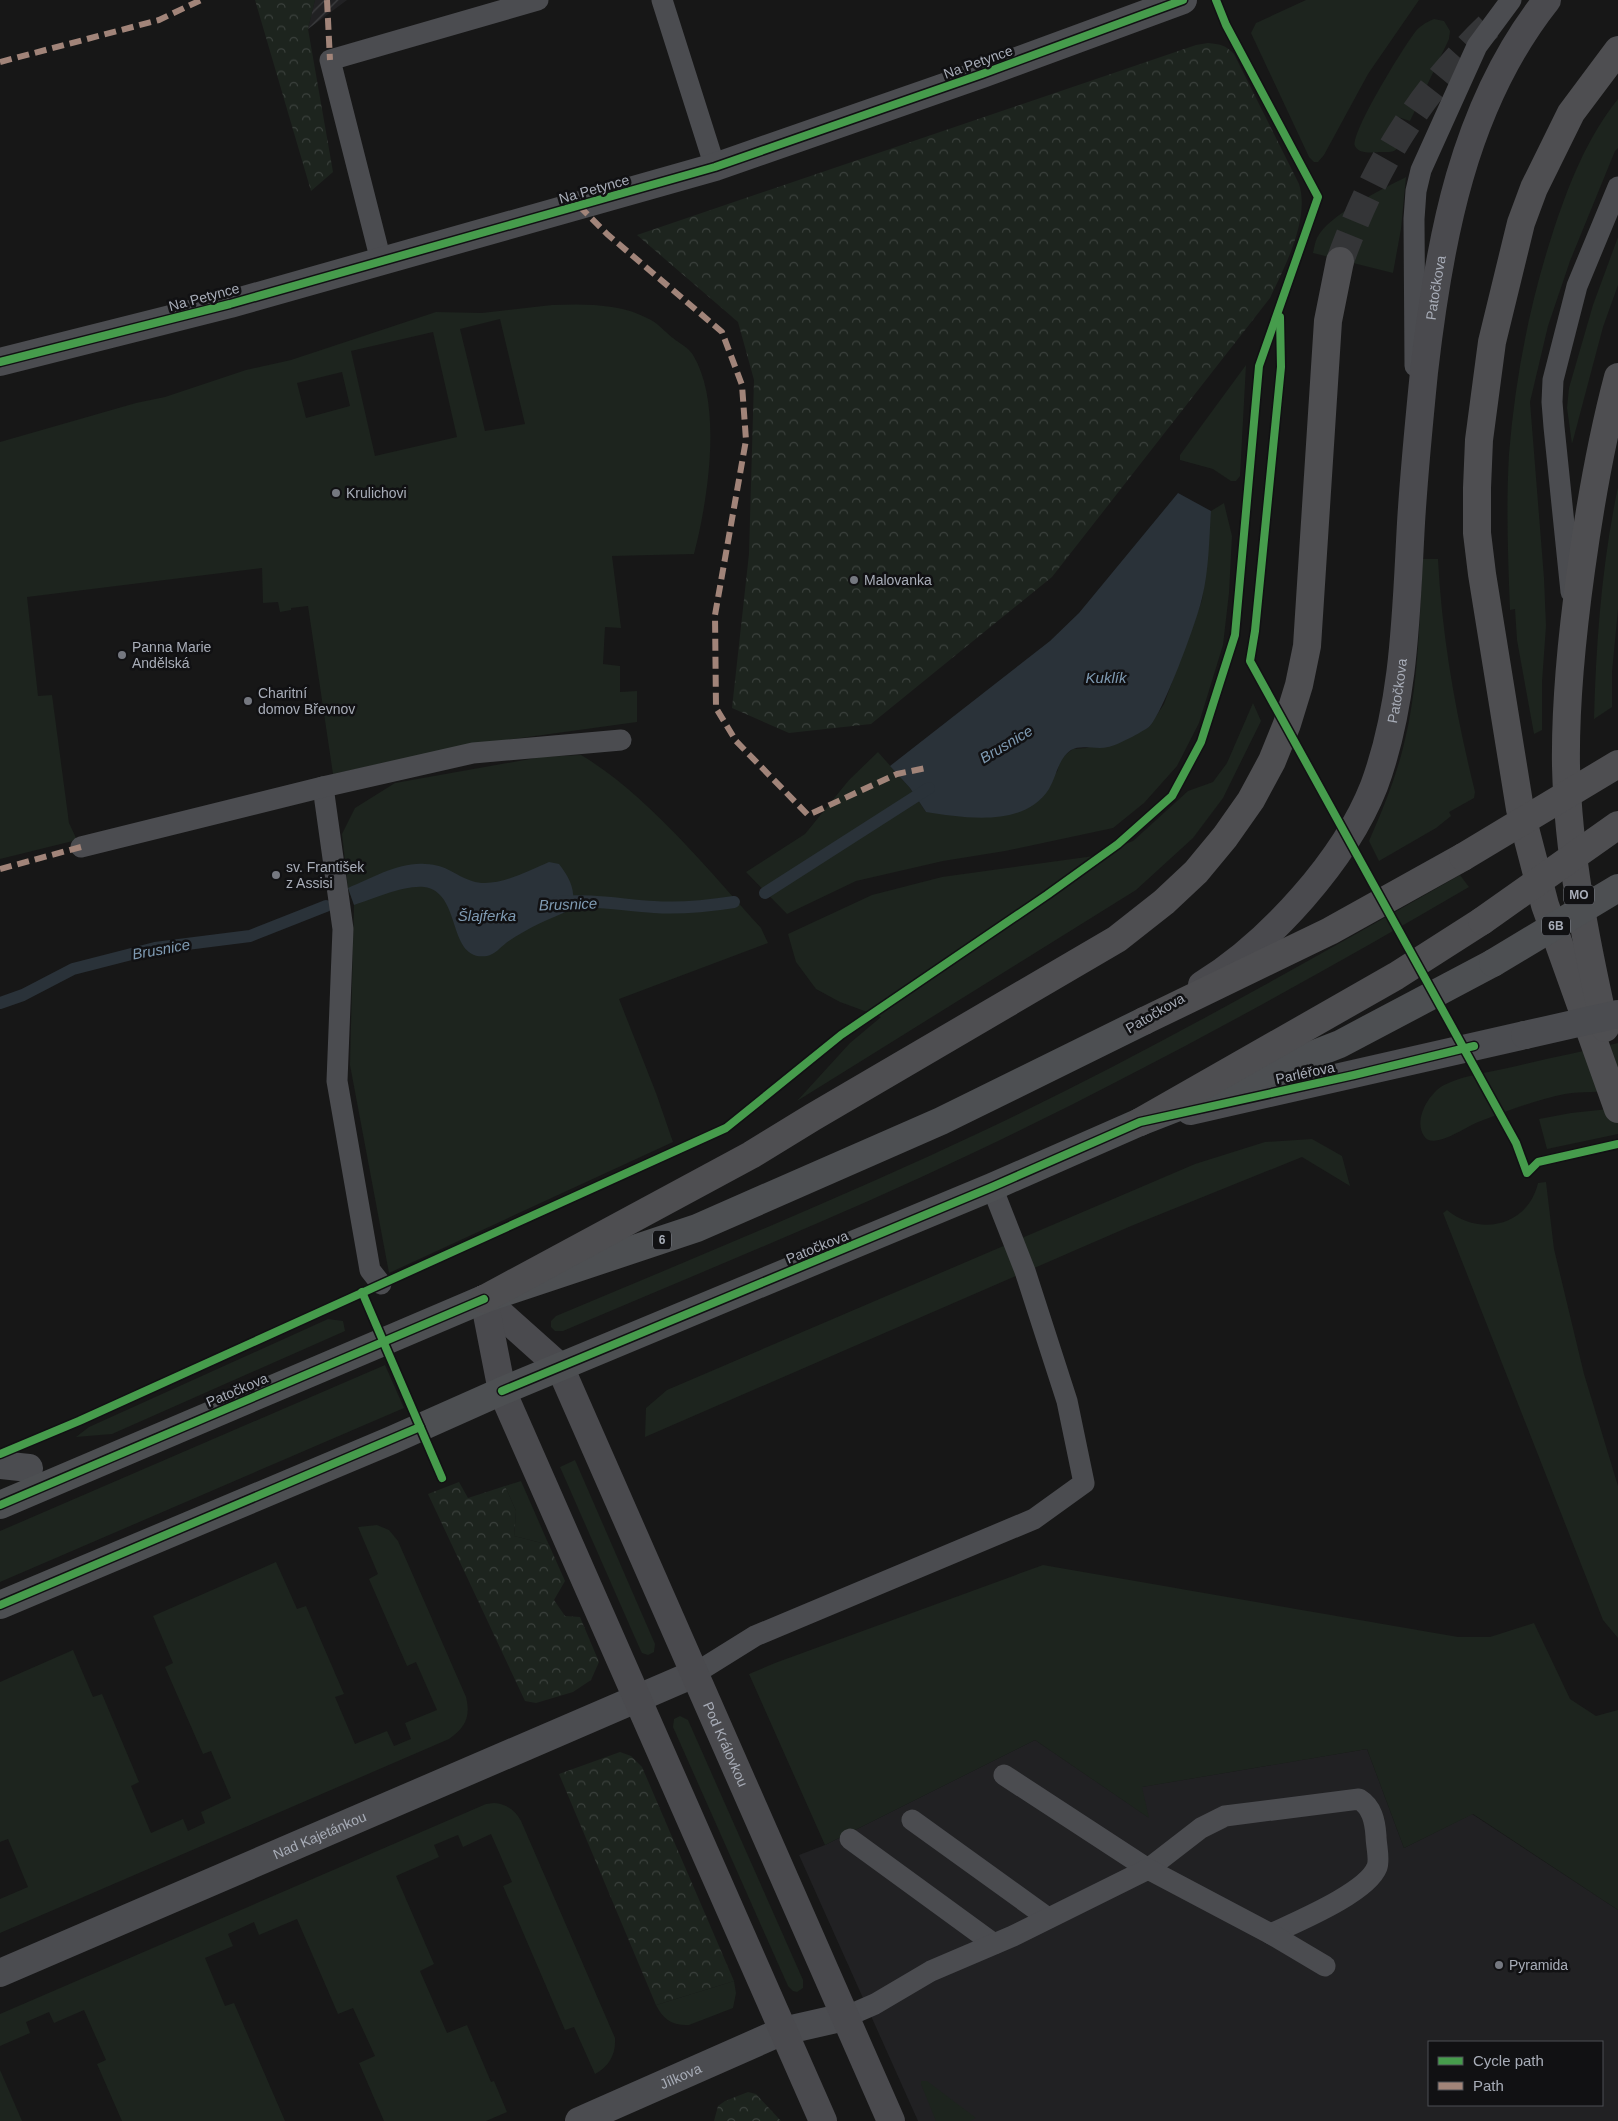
<svg xmlns="http://www.w3.org/2000/svg" width="1618" height="2121" font-family="Arial,sans-serif">
  <style>
    .built { fill: #212123; fill-rule: evenodd }
    .industrial { fill: url(#industrial-furrows) }
    .green { fill: #1d241e; fill-rule: evenodd }
    .forest { fill: url(#forest-crowns) }
    .water { fill: #2a3239 }
    .lines { fill: none; stroke-linecap: round; stroke-linejoin: round }
    .stream { stroke: #2a3239; stroke-width: 12 }
    .highway-tunnel { stroke: #343537; stroke-width: 28; stroke-dasharray: 28 14; stroke-linecap: butt }
    .lane { stroke: #4b4c50; stroke-width: 21 }
    .street { stroke: #4b4c50; stroke-width: 28 }
    .secondary { stroke: #4a4a4e; stroke-width: 28 }
    .primary { stroke: #4d4f52; stroke-width: 28 }
    .highway { stroke: #4e4e51; stroke-width: 28 }
    .street-bridge { stroke: #4b4c50; stroke-width: 28 }
    .primary-bridge { stroke: #4d4f52; stroke-width: 28 }
    .highway-bridge { stroke: #4e4e51; stroke-width: 28 }
    .quiet { stroke: #a18479; stroke-width: 6; stroke-dasharray: 12 6; stroke-linecap: butt }
    .cycleway-casing { stroke: #111113; stroke-width: 11 }
    .cycleway { stroke: #469c4c; stroke-width: 8 }
    .poi-dot { fill: #757880; stroke: #111113; stroke-width: 2 }
    .labels { text-anchor: middle; dominant-baseline: central; stroke-width: 5; stroke-linejoin: round; paint-order: stroke }
    .shield { fill: #111113; stroke: #7b7e86; stroke-width: 1 }
    .shield-label { font-size: 12px; font-weight: bold; fill: #a8adb8 }
    .street-label { font-size: 14px; fill: #a8adb8; stroke: #111113 }
    .poi-label { font-size: 14px; fill: #a8adb8; stroke: #111113; text-anchor: start }
    .water-label { font-size: 15px; font-style: italic; fill: #7f9bb3; stroke: #111113 }
  </style>
  <defs>
    <pattern id="industrial-furrows" width="10" height="10" patternUnits="userSpaceOnUse" patternTransform="scale(1.25)"><rect width="10" height="10" fill="#212123"/><path d="M-1 1l2-2M0 10L10 0M9 11l2-2" fill="none" stroke="#3e3f41"/></pattern>
    <pattern id="forest-crowns" width="20" height="18" patternUnits="userSpaceOnUse" patternTransform="scale(1.25)"><rect width="20" height="18" fill="#1d241e"/><path d="M2 6a3 3 0 1 1 6 0M12 15a3 3 0 1 1 6 0" fill="none" stroke="#3b413d"/></pattern>
  </defs>
  <rect width="100%" height="100%" fill="#171717"/>
  <path class="built" d="M 1035,1740 L 1148,1817 L 1141,1787 L 1367,1749 L 1404,1848 L 1472,1814 L 1618,1910 L 1618,2121 L 918,2121 L 799,1855 L 825,1845 ZM 1429,2042 L 1602,2042 L 1602,2105 L 1429,2105 Z"/>
  <path class="industrial" d="M 315,0 L 347,0 L 308,29 Z"/>
  <g class="green">
    <path d="M 1306,0 L 1419,0 L 1368,74 L 1324,155 L 1318,162 L 1314,162 L 1309,157 L 1251,33 L 1256,23 Z"/>
    <path d="M 1434,19 L 1444,21 L 1450,31 L 1449,39 L 1410,121 L 1398,117 L 1388,141 L 1399,146 C 1395,153 1390,152 1383,152 C 1374,152 1359,155 1355,146 C 1350,134 1403,48 1413,35 C 1418,27 1426,22 1434,19 Z"/>
    <path d="M 1618,99 L 1618,148 L 1615,151 L 1570,261 L 1548,326 L 1530,402 L 1544,578 L 1546,626 L 1542,682 L 1542,730 L 1534,734 L 1517,640 L 1515,609 L 1510,610 C 1508,558 1506,506 1509,454 C 1515,380 1529,306 1552,235 C 1568,186 1586,139 1618,99 Z"/>
    <path d="M 1406,177 L 1401,229 L 1393,273 L 1313,253 C 1314,248 1315,242 1317,238 C 1328,215 1383,189 1406,177 Z"/>
    <path d="M 1618,237 L 1618,285 L 1603,327 L 1572,444 L 1567,408 L 1569,388 L 1593,305 Z"/>
    <path d="M 552,305 C 583,304 620,303 649,319 C 658,323 665,332 673,338 C 679,343 689,348 693,355 C 723,404 708,500 694,554 L 612,556 L 621,628 L 605,627 L 603,664 L 620,666 L 620,692 L 637,691 L 637,722 L 463,746 L 333,774 L 308,606 L 291,608 L 291,610 L 280,612 L 278,602 L 263,603 L 262,568 L 27,597 L 38,696 L 52,695 L 69,823 L 77,840 L 0,859 L 0,442 L 136,403 L 165,397 L 246,370 L 291,360 L 436,312 L 482,313 ZM 500,319 L 525,424 L 485,431 L 460,329 ZM 433,332 L 457,437 L 375,456 L 351,351 ZM 342,372 L 350,406 L 306,418 L 297,383 Z"/>
    <path d="M 1246,365 L 1240,476 L 1236,481 L 1231,481 L 1213,469 L 1180,460 L 1180,455 Z"/>
    <path d="M 1618,487 L 1618,609 L 1612,672 L 1612,707 L 1594,719 C 1596,641 1602,563 1618,487 Z"/>
    <path d="M 1224,503 L 1232,536 L 1229,593 L 1223,645 L 1199,723 L 1177,766 L 1144,803 L 1113,828 L 1005,851 L 943,861 L 856,881 L 787,914 L 746,872 L 805,834 L 849,780 L 878,752 L 910,788 L 926,812 L 1057,772 L 1061,758 L 1073,749 L 1086,748 L 1149,727 L 1164,704 L 1202,600 L 1211,511 Z"/>
    <path d="M 1423,559 L 1438,559 C 1442,638 1456,715 1475,792 L 1474,798 L 1449,812 L 1451,816 L 1436,828 L 1379,861 L 1369,841 C 1382,811 1395,780 1403,748 C 1419,687 1419,622 1423,559 Z"/>
    <path d="M 1253,703 L 1261,721 L 1223,798 L 1193,838 L 1136,890 L 797,1101 L 850,1043 L 881,1017 L 840,1002 L 816,989 L 796,962 L 788,934 L 872,895 L 942,877 L 1094,856 L 1133,841 L 1188,791 L 1213,782 L 1227,763 Z"/>
    <path d="M 581,755 C 647,794 709,871 761,928 L 768,943 L 619,999 L 656,1093 L 673,1142 L 389,1273 L 350,1065 L 354,905 L 348,888 L 342,834 L 355,808 L 395,783 L 541,757 Z"/>
    <path d="M 1460,875 L 1469,887 C 1308,981 1145,1071 977,1151 C 841,1216 701,1272 563,1331 L 555,1331 L 551,1327 L 551,1321 L 556,1316 C 699,1256 843,1197 983,1131 C 1146,1054 1303,964 1460,875 Z"/>
    <path d="M 1618,1043 L 1618,1090 C 1600,1093 1583,1091 1565,1094 C 1535,1100 1507,1111 1478,1122 C 1467,1126 1433,1151 1424,1136 C 1413,1120 1429,1093 1444,1085 C 1462,1076 1484,1073 1503,1069 C 1541,1060 1580,1052 1618,1043 Z"/>
    <path d="M 1618,1108 L 1618,1134 L 1547,1149 L 1539,1119 L 1571,1113 Z"/>
    <path d="M 1312,1139 L 1342,1156 L 1350,1186 L 1302,1157 L 1131,1226 L 645,1437 L 646,1408 L 667,1390 L 1195,1164 L 1265,1142 Z"/>
    <path d="M 1546,1182 L 1554,1249 L 1584,1374 L 1618,1486 L 1618,1638 L 1603,1620 L 1443,1213 L 1447,1210 C 1480,1237 1528,1226 1538,1183 Z"/>
    <path d="M 328,1319 L 343,1321 L 345,1331 L 112,1434 L 76,1437 L 89,1427 Z"/>
    <path d="M 385,1365 L 404,1408 L 0,1582 L 0,1531 Z"/>
    <path d="M 575,1460 L 655,1644 L 654,1652 L 648,1655 L 642,1653 L 640,1649 L 560,1467 Z"/>
    <path d="M 521,1481 L 549,1545 L 514,1536 L 516,1511 L 505,1486 Z"/>
    <path d="M 377,1525 L 389,1530 L 398,1541 L 466,1697 C 471,1717 465,1728 449,1739 L 0,1933 L 0,1899 L 28,1887 L 8,1839 L 0,1842 L 0,1682 L 73,1650 L 93,1697 L 102,1694 L 139,1782 L 131,1786 L 151,1833 L 183,1819 L 188,1831 L 205,1823 L 201,1812 L 231,1798 L 211,1751 L 203,1754 L 165,1667 L 173,1663 L 153,1616 L 276,1562 L 297,1609 L 306,1606 L 344,1694 L 335,1697 L 355,1744 L 387,1731 L 394,1746 L 411,1739 L 405,1723 L 437,1710 L 416,1662 L 407,1666 L 369,1579 L 378,1574 L 358,1527 Z"/>
    <path d="M 1043,1565 L 1458,1637 L 1490,1637 L 1534,1623 L 1570,1699 L 1596,1716 L 1618,1710 L 1618,1910 L 1473,1814 L 1404,1848 L 1367,1749 L 1142,1787 L 1149,1818 L 1035,1740 L 825,1845 L 749,1674 L 775,1663 Z"/>
    <path d="M 680,1716 L 688,1720 L 803,1980 L 803,1988 L 797,1992 L 793,1991 L 788,1986 L 673,1727 L 674,1719 Z"/>
    <path d="M 494,1803 C 507,1804 515,1810 521,1821 L 615,2038 C 616,2055 609,2066 595,2074 L 574,2027 L 565,2030 L 503,1886 L 512,1882 L 491,1834 L 463,1847 L 458,1835 L 434,1845 L 439,1857 L 396,1876 L 434,1964 L 420,1971 L 447,2033 L 467,2025 L 491,2082 L 494,2081 L 507,2112 L 486,2121 L 384,2121 L 359,2063 L 375,2056 L 353,2008 L 338,2014 L 297,1919 L 259,1935 L 254,1922 L 228,1934 L 233,1946 L 205,1958 L 225,2006 L 234,2003 L 285,2121 L 122,2121 L 97,2064 L 106,2060 L 84,2010 L 54,2023 L 49,2012 L 26,2022 L 30,2033 L 0,2046 L 0,2014 L 486,1804 Z"/>
    <path d="M 734,1981 L 736,1993 L 733,2008 L 689,2025 C 672,2026 663,2019 656,2005 Z"/>
    <path d="M 0,2070 L 22,2121 L 0,2121 Z"/>
    <path d="M 921,2081 L 927,2081 L 976,2118 L 970,2121 L 936,2121 L 921,2084 Z"/>
  </g>
  <g class="forest">
    <path d="M 255,0 L 315,0 L 308,29 L 333,172 L 311,191 Z"/>
    <path d="M 1208,43 C 1219,44 1226,45 1234,54 L 1299,184 C 1310,219 1285,266 1270,298 L 1052,577 L 871,724 L 789,733 L 732,708 L 749,554 L 754,380 L 738,322 L 637,235 L 1196,45 Z"/>
    <path d="M 459,1482 L 468,1498 L 505,1486 L 516,1511 L 514,1536 L 549,1545 L 565,1581 L 554,1600 L 565,1616 L 580,1617 L 599,1662 L 591,1680 L 573,1692 L 536,1703 L 525,1701 L 428,1494 Z"/>
    <path d="M 620,1752 L 631,1756 L 642,1767 L 734,1981 L 656,2005 L 559,1774 Z"/>
    <path d="M 748,2092 L 756,2094 L 781,2121 L 714,2121 L 718,2106 L 725,2101 Z"/>
  </g>
  <g class="water">
    <path d="M 1178,493 L 1211,511 C 1209,540 1209,570 1202,598 C 1198,618 1162,716 1149,727 C 1142,732 1116,746 1108,747 C 1097,750 1081,744 1071,750 C 1058,759 1057,775 1049,789 C 1024,828 965,818 926,812 L 910,788 L 890,766 L 1050,641 L 1079,613 Z"/>
    <path d="M 549,862 L 559,864 C 571,880 575,889 573,909 C 549,919 527,928 506,943 C 501,947 494,955 487,956 C 446,962 463,892 424,887 C 404,885 373,899 354,905 L 348,888 C 372,878 399,862 425,864 C 449,865 453,875 472,881 C 495,889 528,871 549,862 Z"/>
  </g>
  <g class="lines">
    <g class="stream">
      <path d="M 765,893 L 929,788"/>
      <path d="M 558,902 C 589,899 622,905 654,907 C 680,909 708,906 734,902"/>
      <path d="M 0,1003 L 23,995 L 73,969 L 155,948 L 250,936 L 326,906"/>
    </g>
    <path class="highway-tunnel" d="M 1340,261 C 1374,167 1417,95 1490,25"/>
    <g class="lane">
      <path d="M 662,0 L 715,167"/>
      <path d="M 381,261 L 330,60 L 538,0"/>
      <path d="M 1415,366 L 1414,219 L 1416,191 L 1421,170 L 1477,46 L 1511,0"/>
      <path d="M 1571,592 L 1554,427 L 1552,402 L 1553,380 L 1577,286 L 1618,187"/>
      <path d="M 323,787 L 343,929 L 337,1081 L 370,1270 L 381,1284"/>
      <path d="M 81,847 L 323,787 L 473,753 L 621,740"/>
      <path d="M 694,1674 L 755,1636 L 1034,1519 L 1084,1483 L 1067,1401 L 1025,1271 L 992,1187"/>
      <path d="M 1004,1775 L 1148,1869 L 1201,1828 L 1225,1816 L 1359,1799 C 1372,1807 1375,1821 1376,1836 C 1376,1845 1380,1859 1377,1867 C 1367,1893 1296,1922 1271,1934"/>
      <path d="M 912,1820 L 1048,1918"/>
      <path d="M 850,1839 L 994,1944"/>
      <path d="M 845,2017 L 875,2004 L 931,1971 L 1013,1936 L 1148,1869 L 1271,1934 L 1325,1966"/>
    </g>
    <g class="street">
      <path d="M 0,362 L 230,304 L 715,167 L 982,74 L 1183,0"/>
      <path d="M 1190,1111 L 1525,1035"/>
      <path d="M 0,1465 L 29,1468"/>
      <path id="s1" d="M 0,1973 L 694,1674"/>
      <path id="s2" d="M 579,2121 L 783,2031 L 845,2017"/>
    </g>
    <g class="secondary">
      <path id="s3" d="M 1202,985 C 1270,943 1345,860 1374,786 C 1405,702 1406,612 1411,523 C 1414,473 1419,422 1424,372 C 1439,242 1463,106 1547,0"/>
      <path id="s4" d="M 484,1299 L 560,1367 L 891,2121"/>
      <path d="M 484,1299 L 502,1391 L 823,2121"/>
    </g>
    <g class="primary">
      <path d="M 0,1505 L 484,1299 L 697,1228 L 941,1121 L 1144,1021"/>
      <path d="M 0,1605 L 392,1440 L 502,1391 L 992,1187 L 1140,1122 L 1340,1044 L 1493,963"/>
    </g>
    <g class="highway">
      <path d="M 1618,50 L 1571,113 L 1534,188 L 1521,223 L 1492,342 L 1479,440 L 1477,488 L 1477,533 L 1482,574 L 1520,809 L 1545,905 L 1618,1109"/>
      <path d="M 1144,1021 L 1330,931 L 1463,857"/>
      <path d="M 1605,1028 C 1586,942 1568,854 1566,766 C 1565,701 1572,635 1581,570 C 1590,505 1601,441 1618,377"/>
      <path d="M 1140,1122 L 1396,976 L 1482,921"/>
      <path d="M 484,1299 L 751,1155 L 813,1117 L 1117,939 L 1164,902 L 1196,872 L 1225,837 L 1251,800 L 1272,761 L 1287,724 L 1299,685 L 1307,646 L 1328,321 L 1340,261"/>
    </g>
    <path class="street-bridge" d="M 1525,1035 L 1618,1014"/>
    <path class="primary-bridge" d="M 1493,963 L 1618,888"/>
    <g class="highway-bridge">
      <path d="M 1463,857 L 1618,764"/>
      <path d="M 1482,921 L 1618,825"/>
    </g>
    <g class="quiet">
      <path d="M 327,0 L 330,60"/>
      <path d="M 0,62 L 159,20 L 201,0"/>
      <path d="M 579,206 L 607,234 L 722,332 L 742,385 L 746,440 L 715,615 L 716,708 L 736,741 L 808,815 L 897,774 L 926,768"/>
      <path d="M 0,869 L 81,847"/>
    </g>
    <g class="cycleway-casing">
      <g id="cycleway">
        <path d="M 1280,317 L 1281,367 L 1255,631 L 1250,661 L 1516,1143 L 1527,1173 L 1538,1162 L 1618,1144"/>
        <path d="M 0,362 L 230,304 L 715,167 L 982,74 L 1183,0"/>
        <path d="M 362,1292 L 442,1478"/>
        <path d="M 502,1391 L 992,1187 L 1140,1122 L 1354,1075 L 1474,1046"/>
        <path d="M 0,1454 L 79,1421 L 726,1128 L 841,1035 L 1047,895 L 1118,844 L 1172,796 L 1201,742 L 1235,635 L 1259,366 L 1318,197 L 1226,25 L 1216,0"/>
        <path d="M 0,1505 L 484,1299"/>
        <path d="M 0,1605 L 420,1427"/>
      </g>
    </g>
    <use href="#cycleway" class="cycleway"/>
  </g>
  <g class="poi-dot">
    <circle cx="336" cy="493" r="5"/>
    <circle cx="854" cy="580" r="5"/>
    <circle cx="122" cy="655" r="5"/>
    <circle cx="248" cy="701" r="5"/>
    <circle cx="276" cy="875" r="5"/>
    <circle cx="1499" cy="1965" r="5"/>
  </g>
  <g class="labels">
    <g class="shield">
      <rect x="1564" y="885.5" width="30" height="19" rx="4"/>
      <rect x="1542" y="916.5" width="28" height="19" rx="4"/>
      <rect x="653" y="1230.5" width="18" height="19" rx="4"/>
    </g>
    <g class="shield-label">
      <text x="1579" y="895">MO</text>
      <text x="1556" y="926">6B</text>
      <text x="662" y="1240">6</text>
    </g>
    <g class="street-label">
      <text transform="translate(978 62) rotate(-20)">Na Petynce</text>
      <text transform="translate(594 189) rotate(-16)">Na Petynce</text>
      <text stroke="none"><textPath href="#s3" startOffset="770">Patočkova</textPath></text>
      <text transform="translate(204 297) rotate(-15)">Na Petynce</text>
      <text stroke="none"><textPath href="#s3" startOffset="365">Patočkova</textPath></text>
      <text transform="translate(1155 1013) rotate(-30)">Patočkova</text>
      <text transform="translate(1305 1073) rotate(-12)">Parléřova</text>
      <text transform="translate(817 1247) rotate(-22)">Patočkova</text>
      <text transform="translate(237 1390) rotate(-23)">Patočkova</text>
      <text stroke="none"><textPath href="#s4" startOffset="514">Pod Královkou</textPath></text>
      <text stroke="none"><textPath href="#s1" startOffset="348">Nad Kajetánkou</textPath></text>
      <text stroke="none"><textPath href="#s2" startOffset="111">Jílkova</textPath></text>
    </g>
    <g class="poi-label">
      <text x="346" y="493">Krulichovi</text>
      <text x="864" y="580">Malovanka</text>
      <text x="132" y="647">Panna Marie<tspan x="132" dy="16">Andělská</tspan></text>
      <text x="258" y="693">Charitní<tspan x="258" dy="16">domov Břevnov</tspan></text>
      <text x="286" y="867">sv. František<tspan x="286" dy="16">z Assisi</tspan></text>
      <text x="1509" y="1965">Pyramida</text>
    </g>
    <g class="water-label">
      <text x="1106" y="677">Kuklík</text>
      <text transform="translate(1006 744) rotate(-31)">Brusnice</text>
      <text transform="translate(568 904) rotate(-2)">Brusnice</text>
      <text x="487" y="915">Šlajferka</text>
      <text transform="translate(161 949) rotate(-10)">Brusnice</text>
    </g>
  </g>
  <rect x="1428" y="2041" width="175" height="65" fill="#111113" stroke="#4d4f55"/>
  <rect x="1438" y="2057" width="25" height="8" fill="#469c4c" stroke="#4d4f55"/>
  <text x="1473" y="2066" font-size="15" fill="#a8adb8">Cycle path</text>
  <rect x="1438" y="2082" width="25" height="8" fill="#a18479" stroke="#4d4f55"/>
  <text x="1473" y="2091" font-size="15" fill="#a8adb8">Path</text>
</svg>
